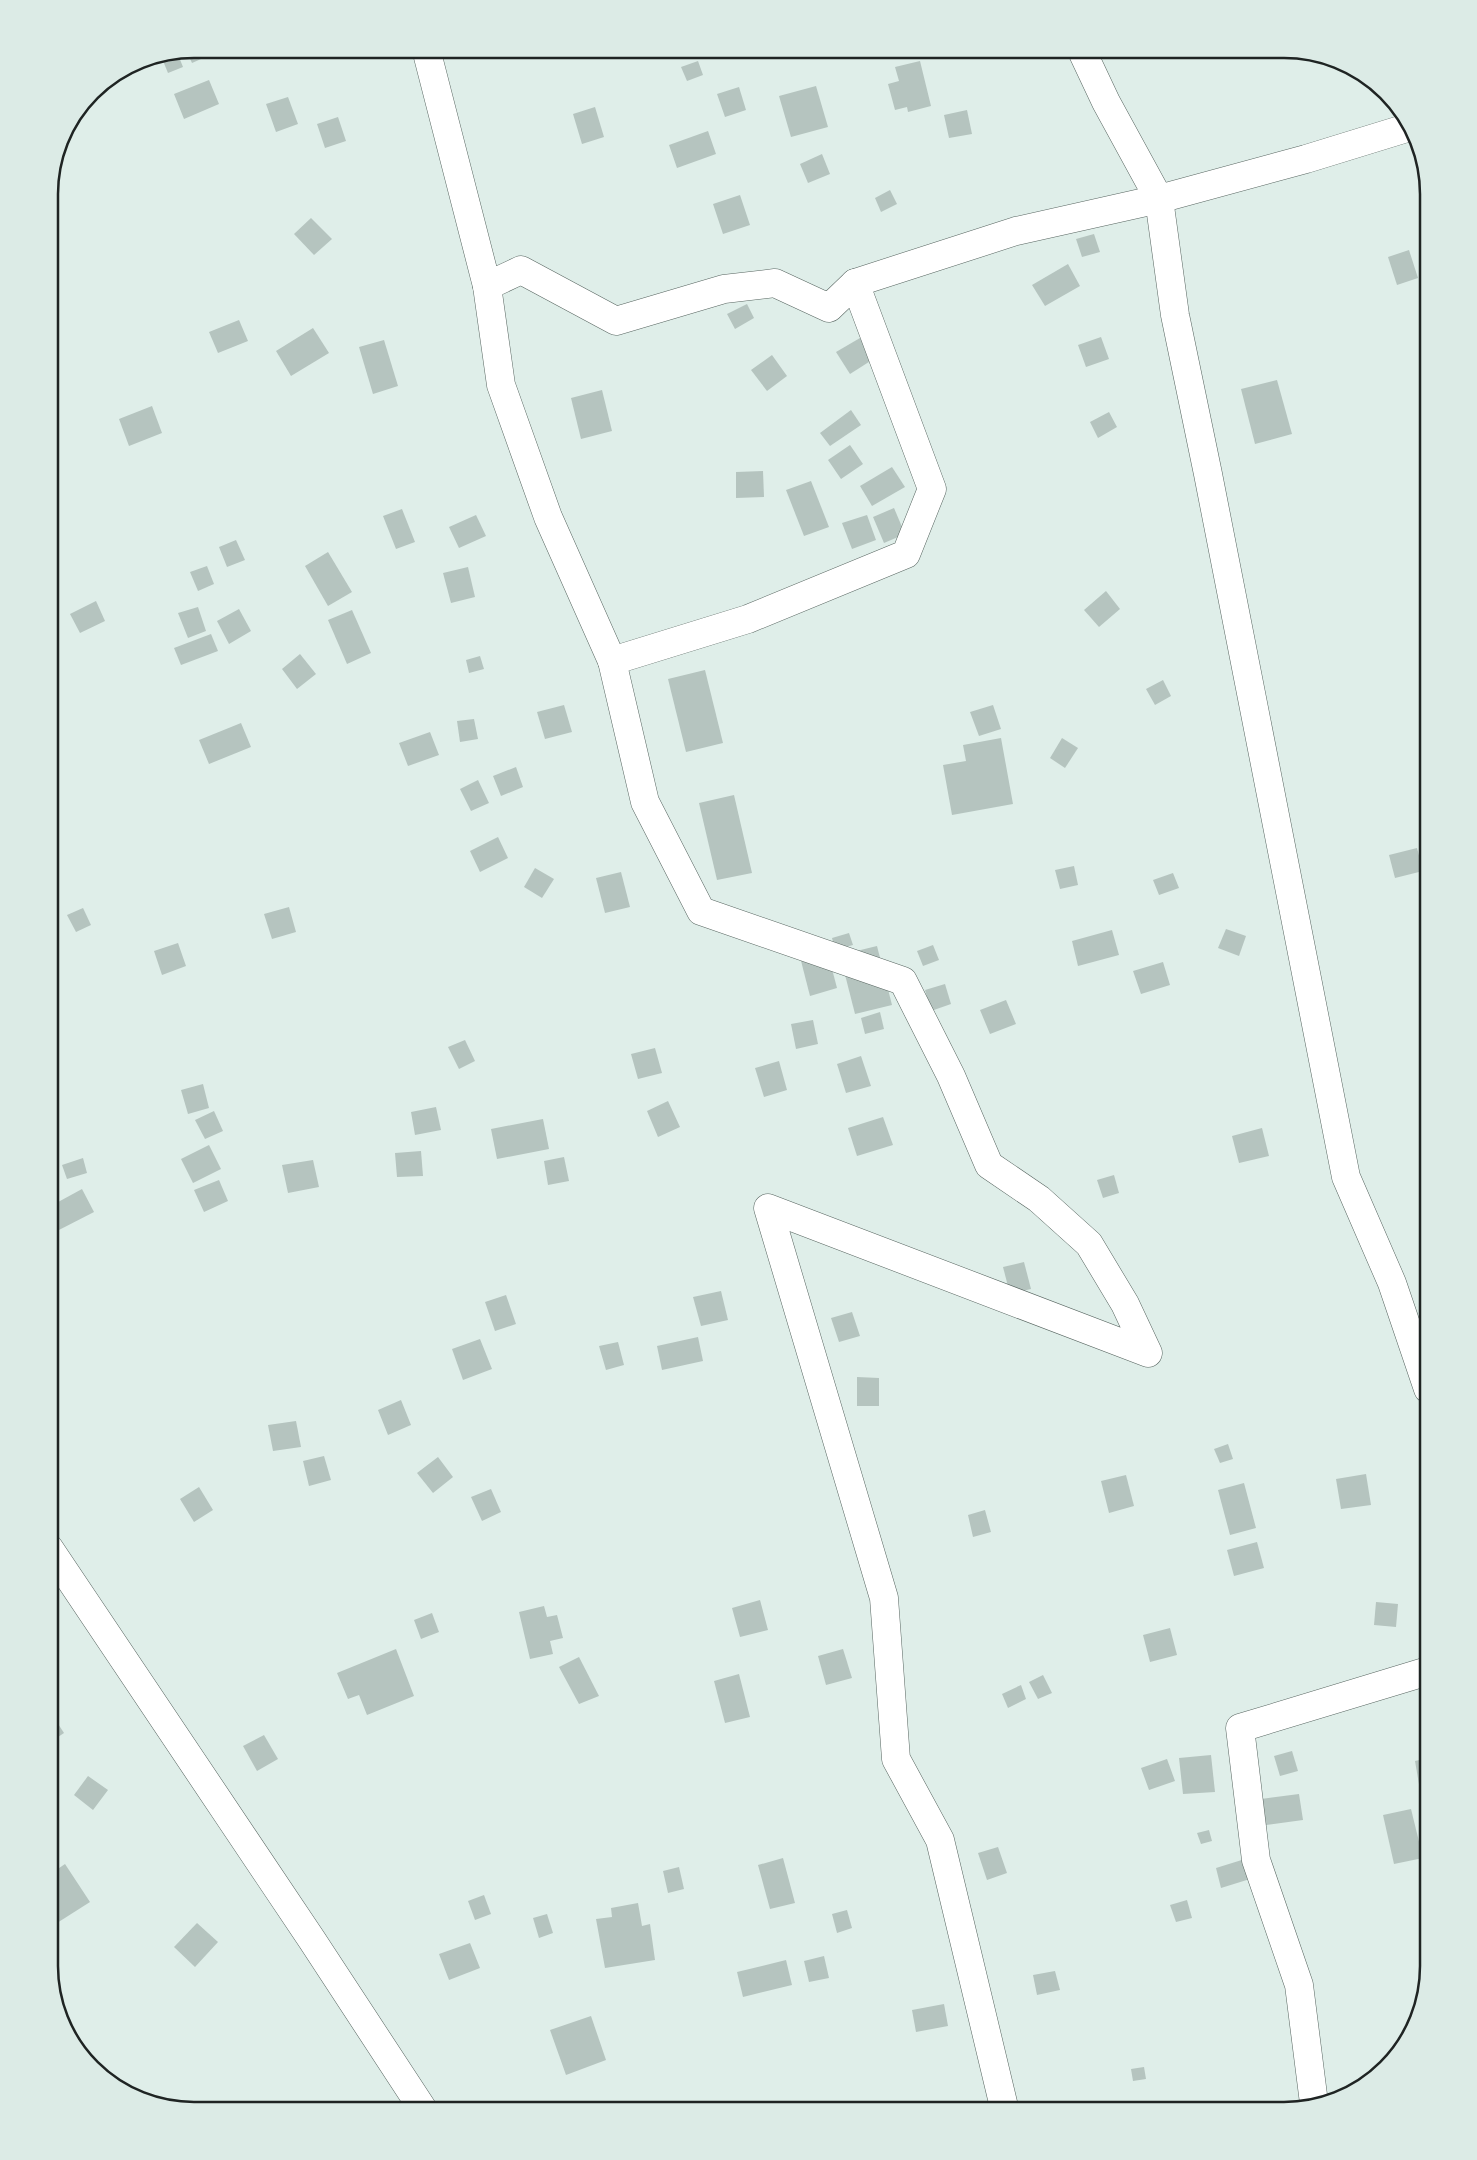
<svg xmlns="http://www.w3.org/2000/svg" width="1477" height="2160" font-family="'Nunito Sans',sans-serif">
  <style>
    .building { fill: #b5c4bf }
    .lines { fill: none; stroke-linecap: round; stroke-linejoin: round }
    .minor-casing { stroke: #576560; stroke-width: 29 }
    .minor { stroke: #fff; stroke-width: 28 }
    .rim { fill: none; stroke: #1f2423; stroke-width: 2.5 }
  </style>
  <rect width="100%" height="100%" fill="#dfeee9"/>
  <g class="building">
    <path d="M 194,49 L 207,49 L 210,55 L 192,63 L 186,50 Z"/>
    <path d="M 177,52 L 183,67 L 168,73 L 161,56 Z"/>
    <path d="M 698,61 L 703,75 L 687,81 L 681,67 Z"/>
    <path d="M 920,61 L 931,106 L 908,112 L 907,107 L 895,110 L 888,84 L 899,81 L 895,67 Z"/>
    <path d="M 209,80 L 219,104 L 184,119 L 174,94 Z"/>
    <path d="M 816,86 L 828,127 L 791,137 L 779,96 Z"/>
    <path d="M 739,87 L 746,110 L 725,117 L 717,94 Z"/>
    <path d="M 288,97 L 298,124 L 276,132 L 266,104 Z"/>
    <path d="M 595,107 L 604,137 L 582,144 L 573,114 Z"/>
    <path d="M 967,110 L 972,134 L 949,138 L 944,115 Z"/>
    <path d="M 338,117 L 346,141 L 325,148 L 317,124 Z"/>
    <path d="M 708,131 L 716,154 L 677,168 L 669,145 Z"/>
    <path d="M 822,154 L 830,174 L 808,183 L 800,164 Z"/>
    <path d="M 890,190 L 897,204 L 881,212 L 875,198 Z"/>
    <path d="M 740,195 L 750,225 L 723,234 L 713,204 Z"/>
    <path d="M 311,218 L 332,239 L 314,255 L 294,234 Z"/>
    <path d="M 1094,234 L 1100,252 L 1082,257 L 1076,239 Z"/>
    <path d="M 1409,250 L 1418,278 L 1397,285 L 1388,257 Z"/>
    <path d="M 1068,264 L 1080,286 L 1045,306 L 1032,285 Z"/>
    <path d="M 747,304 L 754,318 L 735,329 L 727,314 Z"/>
    <path d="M 239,320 L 248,341 L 218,353 L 209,332 Z"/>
    <path d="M 313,328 L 329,353 L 291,376 L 276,351 Z"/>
    <path d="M 1101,337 L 1109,359 L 1086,367 L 1078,345 Z"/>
    <path d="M 860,338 L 872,360 L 850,374 L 836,352 Z"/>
    <path d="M 384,340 L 398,386 L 373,394 L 359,347 Z"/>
    <path d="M 772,355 L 787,376 L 767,391 L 751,370 Z"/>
    <path d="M 1277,380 L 1292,434 L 1255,444 L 1241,389 Z"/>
    <path d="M 602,390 L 612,431 L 581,439 L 571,398 Z"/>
    <path d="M 152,406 L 162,433 L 129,446 L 119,419 Z"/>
    <path d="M 851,410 L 861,425 L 830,446 L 820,433 Z"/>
    <path d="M 1109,412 L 1117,427 L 1098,438 L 1090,422 Z"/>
    <path d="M 49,423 L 58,441 L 49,445 Z"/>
    <path d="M 850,445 L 863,464 L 841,479 L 828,460 Z"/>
    <path d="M 892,467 L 905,487 L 872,506 L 860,486 Z"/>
    <path d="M 763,471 L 764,497 L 736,498 L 736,472 Z"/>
    <path d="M 811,481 L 829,527 L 804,536 L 786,490 Z"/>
    <path d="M 894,508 L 905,534 L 884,543 L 873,517 Z"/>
    <path d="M 402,509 L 415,542 L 396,549 L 383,516 Z"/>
    <path d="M 476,515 L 486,536 L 459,548 L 449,527 Z"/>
    <path d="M 867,515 L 876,540 L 852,549 L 842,523 Z"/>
    <path d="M 236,540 L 245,560 L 227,567 L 219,547 Z"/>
    <path d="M 328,552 L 352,592 L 328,606 L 305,566 Z"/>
    <path d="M 207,566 L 214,584 L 198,591 L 190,572 Z"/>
    <path d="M 468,567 L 475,597 L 451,603 L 443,573 Z"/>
    <path d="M 1106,591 L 1120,609 L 1099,627 L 1084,610 Z"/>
    <path d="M 96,601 L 105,621 L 80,633 L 70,614 Z"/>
    <path d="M 198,607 L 206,631 L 188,638 L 178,613 Z"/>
    <path d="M 239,609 L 251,631 L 229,644 L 217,621 Z"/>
    <path d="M 352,610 L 371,653 L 347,664 L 328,620 Z"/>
    <path d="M 49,624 L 57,640 L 49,644 Z"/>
    <path d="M 211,634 L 218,651 L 181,665 L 174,648 Z"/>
    <path d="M 300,654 L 316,674 L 297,689 L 282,669 Z"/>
    <path d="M 480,656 L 484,669 L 469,673 L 466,660 Z"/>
    <path d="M 705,670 L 723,743 L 686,752 L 668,679 Z"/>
    <path d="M 1163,680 L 1171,696 L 1155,705 L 1146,689 Z"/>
    <path d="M 564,705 L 572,732 L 545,739 L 537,712 Z"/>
    <path d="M 993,705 L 1001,729 L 979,736 L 970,712 Z"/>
    <path d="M 474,719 L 478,739 L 460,742 L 457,721 Z"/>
    <path d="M 241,723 L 251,747 L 209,764 L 199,740 Z"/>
    <path d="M 430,732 L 439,755 L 408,766 L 399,743 Z"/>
    <path d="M 1001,738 L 1013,804 L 952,815 L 943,765 L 966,761 L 963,745 Z"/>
    <path d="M 1062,738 L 1078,748 L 1065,768 L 1050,758 Z"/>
    <path d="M 516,767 L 523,787 L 501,796 L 493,776 Z"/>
    <path d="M 478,780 L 489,803 L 471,811 L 460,789 Z"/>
    <path d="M 734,795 L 752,873 L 717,880 L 699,803 Z"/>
    <path d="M 498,837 L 508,858 L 480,872 L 470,851 Z"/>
    <path d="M 1417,848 L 1423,871 L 1395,878 L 1389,855 Z"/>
    <path d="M 1074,866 L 1078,885 L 1060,889 L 1055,870 Z"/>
    <path d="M 535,868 L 554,879 L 542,898 L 524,887 Z"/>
    <path d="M 621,872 L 630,907 L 605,913 L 596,878 Z"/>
    <path d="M 1173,873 L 1179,888 L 1159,895 L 1153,880 Z"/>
    <path d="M 289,907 L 296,932 L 272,939 L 264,914 Z"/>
    <path d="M 83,908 L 91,925 L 76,932 L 67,915 Z"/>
    <path d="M 1226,929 L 1246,936 L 1239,956 L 1218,948 Z"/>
    <path d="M 1112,930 L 1119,955 L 1078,966 L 1072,941 Z"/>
    <path d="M 849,933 L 853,945 L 835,950 L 832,938 Z"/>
    <path d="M 178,943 L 186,966 L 162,975 L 154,951 Z"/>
    <path d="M 933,945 L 939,960 L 923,966 L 917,951 Z"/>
    <path d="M 877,946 L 892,1005 L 855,1014 L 840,955 Z"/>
    <path d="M 827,950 L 837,988 L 810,996 L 800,957 Z"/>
    <path d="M 1163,962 L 1170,985 L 1141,994 L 1133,971 Z"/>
    <path d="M 945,984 L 951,1004 L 931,1011 L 925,990 Z"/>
    <path d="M 1006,1000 L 1016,1024 L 990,1034 L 980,1010 Z"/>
    <path d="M 880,1012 L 884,1029 L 865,1034 L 861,1018 Z"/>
    <path d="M 813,1020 L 818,1044 L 796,1049 L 791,1024 Z"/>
    <path d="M 465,1040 L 475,1061 L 459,1069 L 448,1047 Z"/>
    <path d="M 655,1048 L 662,1073 L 638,1079 L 631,1054 Z"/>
    <path d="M 861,1056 L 871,1086 L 846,1093 L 837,1064 Z"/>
    <path d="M 779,1061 L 787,1090 L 764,1097 L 755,1068 Z"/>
    <path d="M 203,1084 L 209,1108 L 188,1114 L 181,1090 Z"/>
    <path d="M 668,1101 L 680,1127 L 658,1137 L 647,1111 Z"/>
    <path d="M 436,1107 L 441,1130 L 415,1135 L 411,1112 Z"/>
    <path d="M 214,1111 L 223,1131 L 205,1139 L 195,1120 Z"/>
    <path d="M 883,1117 L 893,1145 L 857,1156 L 848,1128 Z"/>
    <path d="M 543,1119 L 549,1149 L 497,1159 L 491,1129 Z"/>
    <path d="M 1262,1128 L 1269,1156 L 1239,1163 L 1232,1136 Z"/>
    <path d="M 209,1145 L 221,1169 L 193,1183 L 181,1159 Z"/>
    <path d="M 421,1151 L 423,1176 L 397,1177 L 395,1153 Z"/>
    <path d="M 564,1157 L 569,1181 L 548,1185 L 544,1161 Z"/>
    <path d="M 83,1158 L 87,1173 L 67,1179 L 62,1165 Z"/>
    <path d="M 313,1160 L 319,1187 L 288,1193 L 282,1165 Z"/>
    <path d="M 1114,1175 L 1119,1193 L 1103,1198 L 1097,1180 Z"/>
    <path d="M 219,1180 L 228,1201 L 204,1212 L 194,1190 Z"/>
    <path d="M 82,1189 L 94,1212 L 57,1231 L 49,1216 L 49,1207 Z"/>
    <path d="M 1024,1262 L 1031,1289 L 1010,1294 L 1003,1267 Z"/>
    <path d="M 49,1272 L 57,1288 L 49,1292 Z"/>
    <path d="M 721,1291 L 728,1320 L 701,1326 L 693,1297 Z"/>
    <path d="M 506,1295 L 516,1324 L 495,1331 L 485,1302 Z"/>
    <path d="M 852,1312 L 860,1336 L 839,1342 L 831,1318 Z"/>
    <path d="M 698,1337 L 703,1361 L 662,1370 L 657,1346 Z"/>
    <path d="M 480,1339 L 492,1369 L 463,1380 L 452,1349 Z"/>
    <path d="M 618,1342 L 624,1365 L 606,1370 L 599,1346 Z"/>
    <path d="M 857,1377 L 879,1378 L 879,1406 L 857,1406 Z"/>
    <path d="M 401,1400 L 411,1425 L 388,1435 L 378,1410 Z"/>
    <path d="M 296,1421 L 301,1447 L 273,1451 L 268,1425 Z"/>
    <path d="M 1228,1444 L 1233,1459 L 1220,1463 L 1214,1449 Z"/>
    <path d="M 324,1456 L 331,1480 L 309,1486 L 303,1461 Z"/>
    <path d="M 438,1457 L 453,1477 L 433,1493 L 417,1473 Z"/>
    <path d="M 1366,1474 L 1371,1505 L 1341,1509 L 1336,1479 Z"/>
    <path d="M 1126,1475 L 1134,1506 L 1109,1513 L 1101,1481 Z"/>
    <path d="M 1428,1475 L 1428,1487 L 1421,1488 L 1419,1477 Z"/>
    <path d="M 1244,1483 L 1256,1528 L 1230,1535 L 1218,1490 Z"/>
    <path d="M 199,1487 L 213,1510 L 194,1522 L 180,1499 Z"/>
    <path d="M 491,1489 L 501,1512 L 482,1521 L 471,1497 Z"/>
    <path d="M 985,1510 L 991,1532 L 973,1537 L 968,1515 Z"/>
    <path d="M 1257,1542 L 1264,1568 L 1234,1576 L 1227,1550 Z"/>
    <path d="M 760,1600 L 768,1630 L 740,1637 L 732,1608 Z"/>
    <path d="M 1376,1602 L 1398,1604 L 1396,1627 L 1374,1625 Z"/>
    <path d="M 544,1606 L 547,1617 L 557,1615 L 563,1638 L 550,1641 L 553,1654 L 530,1659 L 519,1612 Z"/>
    <path d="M 432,1613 L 439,1632 L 421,1639 L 414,1620 Z"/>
    <path d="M 1170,1628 L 1177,1655 L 1150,1662 L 1143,1635 Z"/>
    <path d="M 396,1649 L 414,1696 L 367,1715 L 359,1695 L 348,1699 L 337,1673 Z"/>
    <path d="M 843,1649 L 852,1678 L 826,1685 L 818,1656 Z"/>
    <path d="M 579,1657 L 599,1696 L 579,1704 L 559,1667 Z"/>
    <path d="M 739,1674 L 750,1717 L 725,1723 L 714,1681 Z"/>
    <path d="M 1043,1675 L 1052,1693 L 1038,1699 L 1029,1682 Z"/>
    <path d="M 1021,1685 L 1026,1699 L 1008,1708 L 1002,1694 Z"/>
    <path d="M 49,1710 L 64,1733 L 49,1743 Z"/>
    <path d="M 264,1735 L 278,1759 L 257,1771 L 243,1746 Z"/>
    <path d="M 1292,1751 L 1298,1771 L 1280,1776 L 1274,1756 Z"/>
    <path d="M 1211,1755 L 1215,1792 L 1183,1794 L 1179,1758 Z"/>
    <path d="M 1428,1758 L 1428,1788 L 1420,1790 L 1415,1761 Z"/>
    <path d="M 1167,1759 L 1175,1781 L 1149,1790 L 1141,1768 Z"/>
    <path d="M 88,1776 L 108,1790 L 93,1810 L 74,1795 Z"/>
    <path d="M 1299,1794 L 1303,1820 L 1258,1826 L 1254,1800 Z"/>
    <path d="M 1411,1809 L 1423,1858 L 1394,1864 L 1383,1815 Z"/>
    <path d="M 1209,1830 L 1212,1841 L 1201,1844 L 1197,1833 Z"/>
    <path d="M 998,1847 L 1007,1873 L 987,1880 L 978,1853 Z"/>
    <path d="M 783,1858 L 795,1903 L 770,1909 L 758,1865 Z"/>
    <path d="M 1245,1859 L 1250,1879 L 1221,1888 L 1216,1868 Z"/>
    <path d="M 65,1864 L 90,1902 L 57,1923 L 49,1912 L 49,1875 Z"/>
    <path d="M 679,1867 L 684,1889 L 668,1893 L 663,1871 Z"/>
    <path d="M 484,1895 L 491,1914 L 475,1920 L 468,1901 Z"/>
    <path d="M 1187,1900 L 1192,1918 L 1176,1922 L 1170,1905 Z"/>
    <path d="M 638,1903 L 642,1926 L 650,1924 L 655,1960 L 605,1968 L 596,1919 L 612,1917 L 611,1908 Z"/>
    <path d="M 847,1910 L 852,1928 L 837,1933 L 832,1914 Z"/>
    <path d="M 547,1914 L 553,1933 L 539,1938 L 533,1918 Z"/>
    <path d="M 197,1923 L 218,1942 L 195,1967 L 174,1947 Z"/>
    <path d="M 470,1943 L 480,1968 L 449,1980 L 439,1954 Z"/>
    <path d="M 824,1956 L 829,1978 L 809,1982 L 804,1961 Z"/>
    <path d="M 786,1960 L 792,1985 L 743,1997 L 737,1972 Z"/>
    <path d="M 1055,1971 L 1060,1990 L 1037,1995 L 1033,1975 Z"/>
    <path d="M 944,2004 L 948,2026 L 916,2032 L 912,2010 Z"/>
    <path d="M 591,2016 L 606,2060 L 566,2075 L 550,2030 Z"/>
    <path d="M 1144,2067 L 1146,2079 L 1133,2081 L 1131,2069 Z"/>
    <path d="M 1363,2085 L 1356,2092 L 1345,2095 L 1344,2090 Z"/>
  </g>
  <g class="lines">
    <g class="minor-casing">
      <g id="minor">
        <path d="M 426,49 L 487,286 L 521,270 L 616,321 L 724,289 L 775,283 L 829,308 L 855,283 L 932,489 L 906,554 L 748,619 L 612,661 L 645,802 L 701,911 L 903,981 L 951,1076 L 989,1165 L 1039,1199 L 1089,1244 L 1125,1304 L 1148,1353 L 768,1208 L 884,1598 L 896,1759 L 940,1840 L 1005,2111"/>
        <path d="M 1081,49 L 1106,102 L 1159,199 L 1175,315 L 1208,474 L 1346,1177 L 1392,1283 L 1428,1389"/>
        <path d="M 855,283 L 1016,231 L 1159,199 L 1306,159 L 1410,127"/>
        <path d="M 487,286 L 501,385 L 548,517 L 612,661"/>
        <path d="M 49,1548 L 312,1940 L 424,2111"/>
        <path d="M 1314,2103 L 1299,1985 L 1256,1860 L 1240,1728 L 1428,1671"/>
      </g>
    </g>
    <use href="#minor" class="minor"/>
  </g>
  <path d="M0 0H1477V2160H0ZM194 58H1284A136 136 0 0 1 1420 194V1966A136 136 0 0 1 1284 2102H194A136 136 0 0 1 58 1966V194A136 136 0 0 1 194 58Z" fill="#dcebe6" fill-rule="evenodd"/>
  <path class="rim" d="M194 58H1284A136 136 0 0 1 1420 194V1966A136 136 0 0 1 1284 2102H194A136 136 0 0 1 58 1966V194A136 136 0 0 1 194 58Z"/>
</svg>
